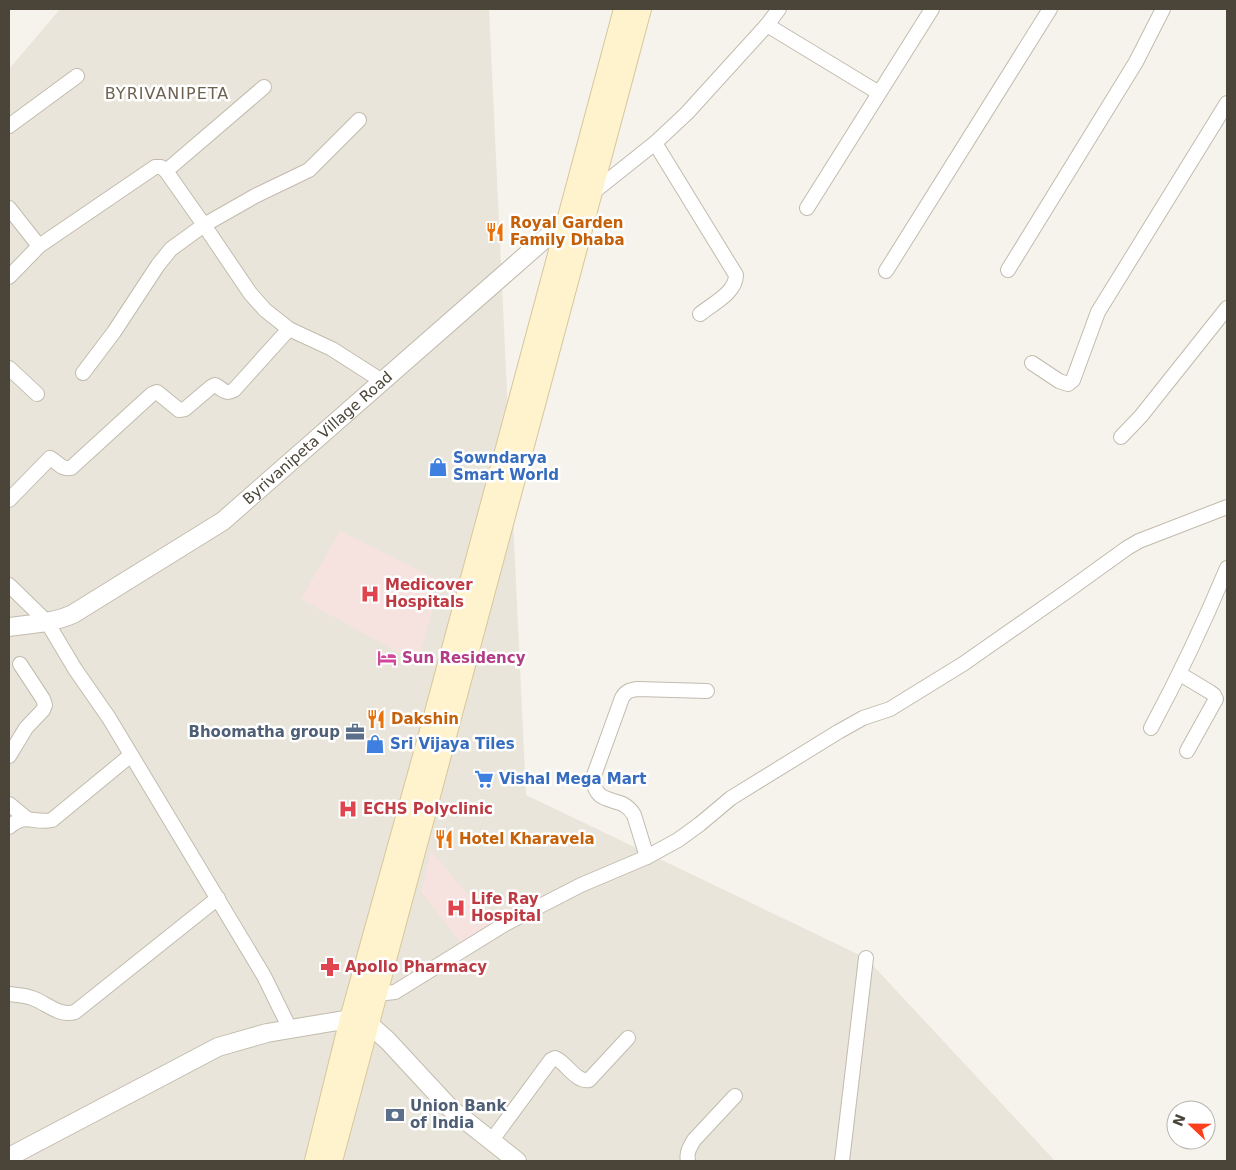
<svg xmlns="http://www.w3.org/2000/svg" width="1236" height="1170" font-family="'DejaVu Sans',sans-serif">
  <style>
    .residential { fill: #eae5da }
    .medical { fill: #f6e3e0 }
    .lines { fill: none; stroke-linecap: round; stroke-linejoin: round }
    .minor-casing { stroke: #c2bbae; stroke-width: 16 }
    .tertiary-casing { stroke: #c2bbae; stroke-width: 20 }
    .secondary-casing { stroke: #d6c79b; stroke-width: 22 }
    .minor { stroke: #fff; stroke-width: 14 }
    .tertiary { stroke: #fff; stroke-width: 18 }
    .secondary { stroke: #fff3cd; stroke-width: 20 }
    .labels { text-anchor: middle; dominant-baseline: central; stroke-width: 5; stroke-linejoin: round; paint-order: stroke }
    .food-label { font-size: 15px; font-weight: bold; fill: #c56008; stroke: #fff; text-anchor: start }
    .street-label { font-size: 15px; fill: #4b4439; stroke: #fff }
    .shop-label { font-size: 15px; font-weight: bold; fill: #366cbe; stroke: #fff; text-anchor: start }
    .health-label { font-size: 15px; font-weight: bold; fill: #be3a42; stroke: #fff; text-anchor: start }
    .hotel-label { font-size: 15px; font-weight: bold; fill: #b23c85; stroke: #fff; text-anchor: start }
    .service-label { font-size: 15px; font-weight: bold; fill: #4e5e75; stroke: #fff; text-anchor: end }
    .neighbourhood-label { font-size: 16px; letter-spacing: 1px; fill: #6e6250; stroke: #fff }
  </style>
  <rect width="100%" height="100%" fill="#f6f3ec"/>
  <path class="residential" d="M 60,9 L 489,9 L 526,795 L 866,958 L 1055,1161 L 9,1161 L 9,69 Z"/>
  <g class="medical">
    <path d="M 340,531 L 440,581 L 418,663 L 301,599 Z"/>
    <path d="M 431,851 L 493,924 L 463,945 L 421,892 Z"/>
  </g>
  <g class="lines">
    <g class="minor-casing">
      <g id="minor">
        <path d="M 767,25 L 879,93"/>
        <path d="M 9,126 L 77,76"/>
        <path d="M 655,143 L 736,275 C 736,293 712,304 700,314"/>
        <path d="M 166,171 L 264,87"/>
        <path d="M 591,194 L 655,143 L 687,113 L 767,25 L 779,9"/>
        <path d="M 9,208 L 39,246"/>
        <path d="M 807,208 L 932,9"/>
        <path d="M 1008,270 L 1136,62 L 1163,9"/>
        <path d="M 886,271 L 1050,9"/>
        <path d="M 9,277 L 39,246 L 155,167 L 161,167 L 166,171 L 204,225 L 250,293 L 265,310 L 289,329 L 332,349 L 382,381"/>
        <path d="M 1032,363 L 1059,381 L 1068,384 L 1073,380 L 1098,312 L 1227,103"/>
        <path d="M 9,368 L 37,394"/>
        <path d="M 83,373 L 114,332 L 158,265 L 171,249 L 204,225 L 255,196 L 309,170 L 359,120"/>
        <path d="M 1121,437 L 1141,416 L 1227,308"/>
        <path d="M 9,500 L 50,458 C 58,462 61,470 71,468 L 152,394 L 157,392 L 179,410 L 185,409 L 211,387 L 215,385 C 223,389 225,395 234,390 L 289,329"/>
        <path d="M 9,585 L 47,622 L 75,669 L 109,718 L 264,976 L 290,1029"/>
        <path d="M 1180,674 L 1210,692 L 1214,695 L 1216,699 L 1187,751"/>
        <path d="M 1151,728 C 1179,676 1204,623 1227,568"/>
        <path d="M 9,756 L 26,728 L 43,710 L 45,705 L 43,699 L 20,664"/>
        <path d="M 9,804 L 26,818"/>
        <path d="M 9,827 C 26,812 33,824 52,820 L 131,755"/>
        <path d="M 647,857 L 634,815 C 621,792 596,810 593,778 L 622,698 C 626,691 630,690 638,689 L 707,691"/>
        <path d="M 9,994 C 16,995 25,995 32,998 C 47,1003 59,1017 75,1012 L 218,898"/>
        <path d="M 377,994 L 395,992 L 505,924 L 581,885 L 647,857 L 678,840 L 700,824 L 731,798 L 838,732 L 863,718 L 890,709 L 963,664 L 1066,592 L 1127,548 L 1139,541 L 1227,507"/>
        <path d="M 492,1140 L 551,1060 L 555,1058 C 567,1063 575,1082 589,1080 L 628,1038"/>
        <path d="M 688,1161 C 686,1153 690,1147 694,1140 L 735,1096"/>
        <path d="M 842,1161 L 866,958"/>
      </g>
    </g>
    <g class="tertiary-casing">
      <g id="tertiary">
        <path id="s1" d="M 9,627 C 31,624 53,623 73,614 L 223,521 L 572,215"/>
        <path d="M 9,1157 L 218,1047 L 267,1033 L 350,1019 L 369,1024 L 388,1041 L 451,1109 L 517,1161"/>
      </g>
    </g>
    <g class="secondary-casing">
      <g id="secondary">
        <path d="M 315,1161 L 350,1019 L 430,731 L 624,9"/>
        <path d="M 332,1161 L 641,9"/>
      </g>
    </g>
    <use href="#minor" class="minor"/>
    <use href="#tertiary" class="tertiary"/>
    <use href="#secondary" class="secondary"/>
  </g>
  <defs>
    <g id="restaurant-bare" transform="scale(1.5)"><path d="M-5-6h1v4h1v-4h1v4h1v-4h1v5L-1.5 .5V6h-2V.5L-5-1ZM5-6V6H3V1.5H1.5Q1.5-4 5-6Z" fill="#e8710a" stroke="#fff" stroke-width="2.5" paint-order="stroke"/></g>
    <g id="shop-bare" transform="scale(1.5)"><path d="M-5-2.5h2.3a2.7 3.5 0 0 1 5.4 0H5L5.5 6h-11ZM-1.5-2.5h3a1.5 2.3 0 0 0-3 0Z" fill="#3f7fe0" stroke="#fff" stroke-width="2.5" paint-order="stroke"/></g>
    <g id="hospital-bare" transform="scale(1.5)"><path d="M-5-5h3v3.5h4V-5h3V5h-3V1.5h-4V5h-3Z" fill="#e0444e" stroke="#fff" stroke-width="2.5" paint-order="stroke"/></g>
    <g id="hotel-bare" transform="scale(1.5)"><path d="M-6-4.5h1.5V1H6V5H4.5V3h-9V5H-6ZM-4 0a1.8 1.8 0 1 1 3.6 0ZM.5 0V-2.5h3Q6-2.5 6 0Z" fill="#d1479c" stroke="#fff" stroke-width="2.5" paint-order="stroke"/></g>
    <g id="office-bare" transform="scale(1.5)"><path d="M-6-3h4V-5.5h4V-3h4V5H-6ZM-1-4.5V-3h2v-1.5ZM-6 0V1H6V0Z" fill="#5c6f8a" stroke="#fff" stroke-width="2.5" paint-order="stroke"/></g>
    <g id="supermarket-bare" transform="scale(1.5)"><path d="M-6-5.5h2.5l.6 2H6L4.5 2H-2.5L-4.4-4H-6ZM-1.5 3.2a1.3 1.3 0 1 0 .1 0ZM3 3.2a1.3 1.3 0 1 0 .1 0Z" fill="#3f7fe0" stroke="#fff" stroke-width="2.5" paint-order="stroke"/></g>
    <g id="pharmacy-bare" transform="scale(1.5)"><path d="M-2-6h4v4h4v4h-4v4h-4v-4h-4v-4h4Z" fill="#e0444e" stroke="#fff" stroke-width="2.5" paint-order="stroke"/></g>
    <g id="bank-bare" transform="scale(1.5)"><path d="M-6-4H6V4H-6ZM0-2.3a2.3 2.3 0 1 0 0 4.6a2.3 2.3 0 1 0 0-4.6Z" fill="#5c6f8a" stroke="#fff" stroke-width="2.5" paint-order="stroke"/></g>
  </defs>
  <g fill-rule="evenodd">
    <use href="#restaurant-bare" x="495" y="232"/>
    <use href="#shop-bare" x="438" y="467"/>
    <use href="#hospital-bare" x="370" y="594"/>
    <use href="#hotel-bare" x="387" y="658"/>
    <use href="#restaurant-bare" x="376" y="719"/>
    <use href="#office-bare" x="355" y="732"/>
    <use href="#shop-bare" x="375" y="744"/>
    <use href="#supermarket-bare" x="484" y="779"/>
    <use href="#hospital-bare" x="348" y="809"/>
    <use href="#restaurant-bare" x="444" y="839"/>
    <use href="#hospital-bare" x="456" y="908"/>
    <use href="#pharmacy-bare" x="330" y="967"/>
    <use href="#bank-bare" x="395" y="1115"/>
  </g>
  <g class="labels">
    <g class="food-label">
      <text x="510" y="223">Royal Garden<tspan x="510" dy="17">Family Dhaba</tspan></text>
      <text x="391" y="719">Dakshin</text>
      <text x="459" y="839">Hotel Kharavela</text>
    </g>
    <g class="street-label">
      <text stroke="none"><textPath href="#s1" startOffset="368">Byrivanipeta Village Road</textPath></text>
    </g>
    <g class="shop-label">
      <text x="453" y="458">Sowndarya<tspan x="453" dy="17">Smart World</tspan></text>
      <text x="390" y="744">Sri Vijaya Tiles</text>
      <text x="499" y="779">Vishal Mega Mart</text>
    </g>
    <g class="health-label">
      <text x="385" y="585">Medicover<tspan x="385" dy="17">Hospitals</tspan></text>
      <text x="363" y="809">ECHS Polyclinic</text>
      <text x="471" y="899">Life Ray<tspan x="471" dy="17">Hospital</tspan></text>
      <text x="345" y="967">Apollo Pharmacy</text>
    </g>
    <g class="hotel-label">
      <text x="402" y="658">Sun Residency</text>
    </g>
    <g class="service-label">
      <text x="340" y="732">Bhoomatha group</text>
      <text x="410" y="1106" text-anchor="start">Union Bank<tspan x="410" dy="17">of India</tspan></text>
    </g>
    <g class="neighbourhood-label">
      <text x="167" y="93">BYRIVANIPETA</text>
    </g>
  </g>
  <rect width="1236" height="1170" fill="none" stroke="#4b4439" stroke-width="20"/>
  <g transform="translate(1191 1125) rotate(292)"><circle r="24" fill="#ffffff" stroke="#b7b4b0"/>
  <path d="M0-4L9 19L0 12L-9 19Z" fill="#fc3f1d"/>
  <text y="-8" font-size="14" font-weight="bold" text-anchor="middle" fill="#4b4439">N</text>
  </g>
</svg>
